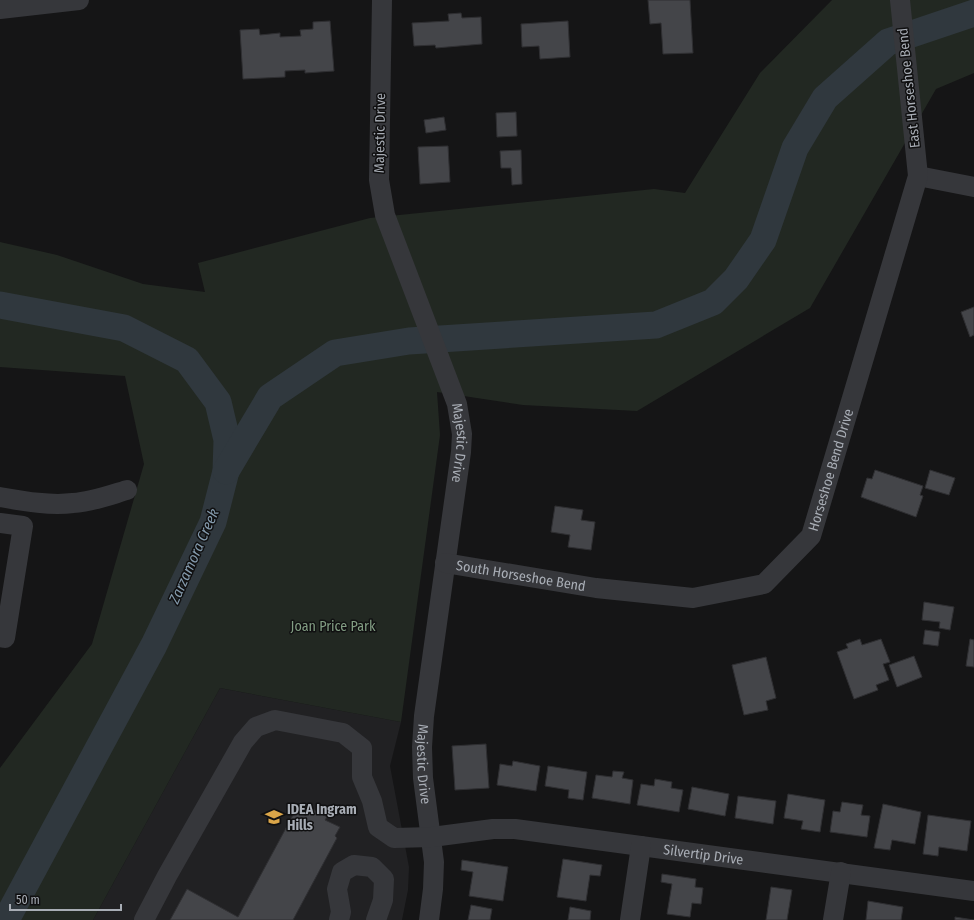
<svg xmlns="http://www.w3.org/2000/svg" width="974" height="920" font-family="'Fira Sans Condensed',sans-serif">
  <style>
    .built { fill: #212123 }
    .green { fill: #222822 }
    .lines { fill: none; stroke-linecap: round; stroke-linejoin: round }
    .river { stroke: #30383e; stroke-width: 27 }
    .building { fill: #444549; stroke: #2f2f32 }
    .minor { stroke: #36373b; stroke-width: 20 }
    .labels { text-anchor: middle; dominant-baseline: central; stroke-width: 3; stroke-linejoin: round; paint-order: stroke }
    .street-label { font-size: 14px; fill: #a8adb5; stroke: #101011 }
    .park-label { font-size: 14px; fill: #829d83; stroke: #101011 }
    .poi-label { font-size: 14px; font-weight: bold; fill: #a8adb5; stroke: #101011; text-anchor: start }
    .water-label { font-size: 15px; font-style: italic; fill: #849aac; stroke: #101011 }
  </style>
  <rect width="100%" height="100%" fill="#151516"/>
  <path class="built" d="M 220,688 L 401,722 L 390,766 L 409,867 L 408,890 L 402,920 L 93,920 Z"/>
  <path class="green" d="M 832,0 L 974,0 L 974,73 L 936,89 L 810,308 L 637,411 L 523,405 L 437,392 L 440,435 L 401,722 L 220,688 L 93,920 L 0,920 L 0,768 L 92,644 L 144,464 L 125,376 L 0,367 L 0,242 L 57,255 L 143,284 L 205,292 L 198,263 L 370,218 L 654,189 L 685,193 L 760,73 Z"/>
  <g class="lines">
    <g class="river">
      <path d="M 0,305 L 124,328 L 187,360 L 218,402 L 227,440 L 226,471 L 213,522 L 154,645 L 6,920"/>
      <path d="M 226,471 L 270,397 L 335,353 L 409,341 L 656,325 L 713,302 L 736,279 L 763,240 L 795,148 L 825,98 L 888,42 L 974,13"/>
    </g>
  </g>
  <g class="building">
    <path d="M 648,0 L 690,0 L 693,53 L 663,54 L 661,23 L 650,24 Z"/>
    <path d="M 461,13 L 462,18 L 481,17 L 482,44 L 436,48 L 435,45 L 414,46 L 412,23 L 449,21 L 448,14 Z"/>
    <path d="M 330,21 L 334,71 L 305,73 L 305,70 L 285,71 L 285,77 L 243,79 L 240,30 L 259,29 L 260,35 L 280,33 L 280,37 L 301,36 L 300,30 L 313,29 L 313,22 Z"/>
    <path d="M 568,21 L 570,57 L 540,59 L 539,46 L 522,47 L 521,24 Z"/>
    <path d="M 516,112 L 517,136 L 497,137 L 496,113 Z"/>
    <path d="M 444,117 L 446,130 L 426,133 L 424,120 Z"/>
    <path d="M 448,146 L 450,182 L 420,184 L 418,147 Z"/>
    <path d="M 521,150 L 522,184 L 512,185 L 511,168 L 501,168 L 500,151 Z"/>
    <path d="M 974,307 L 974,335 L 970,337 L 961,312 Z"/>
    <path d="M 875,470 L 923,486 L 920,495 L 923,496 L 916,517 L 861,497 L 867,478 L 872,479 Z"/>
    <path d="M 930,470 L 955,478 L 949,495 L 925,488 Z"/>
    <path d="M 555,506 L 583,510 L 581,520 L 595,522 L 591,550 L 568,547 L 570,535 L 551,532 Z"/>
    <path d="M 924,602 L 954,607 L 950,630 L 939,628 L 940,622 L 922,620 Z"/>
    <path d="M 925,630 L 940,632 L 938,646 L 923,644 Z"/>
    <path d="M 860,639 L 862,645 L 881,639 L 890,662 L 883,664 L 889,680 L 876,685 L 878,690 L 854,699 L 837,652 L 848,648 L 846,644 Z"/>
    <path d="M 970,639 L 974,640 L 974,667 L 966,666 Z"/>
    <path d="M 914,656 L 922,677 L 897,687 L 889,665 Z"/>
    <path d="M 766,657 L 776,698 L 766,701 L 768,710 L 744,715 L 732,665 Z"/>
    <path d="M 486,744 L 489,788 L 455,790 L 452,746 Z"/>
    <path d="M 513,761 L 540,766 L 536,791 L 497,785 L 500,764 L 512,766 Z"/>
    <path d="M 548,766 L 587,772 L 583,800 L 568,798 L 569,790 L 545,786 Z"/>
    <path d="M 613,771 L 624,772 L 622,778 L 633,780 L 630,804 L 592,798 L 596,775 L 612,777 Z"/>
    <path d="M 655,779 L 672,782 L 671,788 L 683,790 L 679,812 L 637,805 L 641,784 L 654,786 Z"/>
    <path d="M 692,787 L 729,794 L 725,816 L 688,809 Z"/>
    <path d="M 788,794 L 825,800 L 820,832 L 801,829 L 803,821 L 784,818 Z"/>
    <path d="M 738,796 L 776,801 L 773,824 L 735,818 Z"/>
    <path d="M 300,802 L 327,817 L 325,820 L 340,827 L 335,836 L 337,838 L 293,920 L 170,920 L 187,889 L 238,917 Z"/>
    <path d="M 842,802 L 863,805 L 861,815 L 870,816 L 867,837 L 830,832 L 833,811 L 840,812 Z"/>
    <path d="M 883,804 L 921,812 L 915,844 L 892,840 L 890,850 L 874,848 Z"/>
    <path d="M 928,815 L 971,821 L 967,851 L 939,847 L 938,856 L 923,854 Z"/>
    <path d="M 563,859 L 602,865 L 600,876 L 590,875 L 586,901 L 557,897 Z"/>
    <path d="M 462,860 L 508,867 L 503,901 L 469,896 L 473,872 L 461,870 Z"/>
    <path d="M 662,874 L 696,879 L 695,887 L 703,888 L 701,904 L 692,903 L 690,917 L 667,914 L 672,884 L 661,882 Z"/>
    <path d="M 771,887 L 792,890 L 787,920 L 766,920 Z"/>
    <path d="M 868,901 L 903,907 L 901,920 L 866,920 Z"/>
    <path d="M 471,905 L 492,909 L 490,920 L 468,920 Z"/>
    <path d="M 570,907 L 591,911 L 590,920 L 568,920 Z"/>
    <path d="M 955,917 L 974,920 L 955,920 Z"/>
  </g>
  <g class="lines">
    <g class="minor">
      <path id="s1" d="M 382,0 L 379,180 L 385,215 L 457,404 L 462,434 L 461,452 L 424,716 L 422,747 L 423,778 L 434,862 L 433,889 L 429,920"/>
      <path d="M 0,9 L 79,0"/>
      <path d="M 918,176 L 974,187"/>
      <path d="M 0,497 C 23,501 50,506 73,503 C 92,502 110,495 127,490"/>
      <path d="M 0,523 L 23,526 L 5,638 L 0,637"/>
      <path id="s2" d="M 445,563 L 596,588 L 693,598 L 764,584 L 811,536 L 918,176 L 900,0"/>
      <path id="s3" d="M 144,920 L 167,876 L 243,742 L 256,727 L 275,720 L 343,733 L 362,748 L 362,777 L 372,801 L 378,827 L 394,838 L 432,837 L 493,829 L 515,829 L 974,891"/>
      <path d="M 339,920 L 341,912 L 337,889 L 342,872 L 354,865 L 372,867 L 384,879 L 383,900 L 376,920"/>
      <path d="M 630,920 L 641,846"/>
      <path d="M 833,920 L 841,872"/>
    </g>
  </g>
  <defs>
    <g id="school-bare" transform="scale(1.38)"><path d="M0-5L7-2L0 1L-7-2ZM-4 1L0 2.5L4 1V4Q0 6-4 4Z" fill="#dba649" stroke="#101011" stroke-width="2.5" paint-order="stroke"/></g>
  </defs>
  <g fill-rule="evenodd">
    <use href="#school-bare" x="274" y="817"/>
  </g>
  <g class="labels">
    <g class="street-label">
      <text transform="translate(909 88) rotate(-96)">East Horseshoe Bend</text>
      <text transform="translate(380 133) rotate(-89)">Majestic Drive</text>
      <text stroke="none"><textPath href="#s1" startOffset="457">Majestic Drive</textPath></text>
      <text stroke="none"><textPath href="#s2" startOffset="459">Horseshoe Bend Drive</textPath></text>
      <text stroke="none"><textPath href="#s2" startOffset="77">South Horseshoe Bend</textPath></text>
      <text stroke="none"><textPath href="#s1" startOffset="781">Majestic Drive</textPath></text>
      <text stroke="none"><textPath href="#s3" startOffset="750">Silvertip Drive</textPath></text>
    </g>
    <g class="park-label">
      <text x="333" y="626">Joan Price Park</text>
    </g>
    <g class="poi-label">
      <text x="287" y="809">IDEA Ingram<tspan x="287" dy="16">Hills</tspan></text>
    </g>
    <g class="water-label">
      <text transform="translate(194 556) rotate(-66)">Zarzamora Creek</text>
    </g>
  </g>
  <path d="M10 904v6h111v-6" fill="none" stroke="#a8adb5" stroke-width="2"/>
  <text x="16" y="904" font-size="12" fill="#a8adb5" stroke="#101011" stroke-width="3" paint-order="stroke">50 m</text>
</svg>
